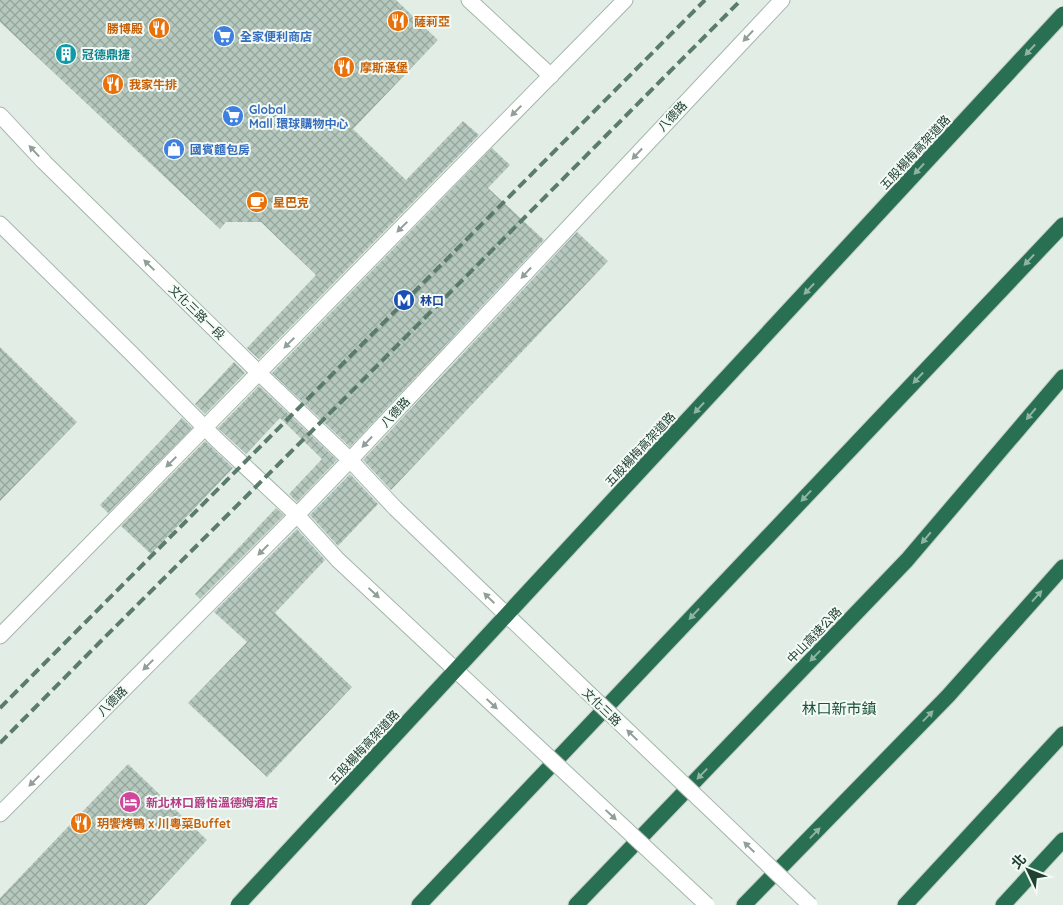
<svg xmlns="http://www.w3.org/2000/svg" width="1063" height="905" font-family="Quicksand,'Noto Sans TC',sans-serif">
  <style>
    .building { fill: url(#building-cross-hatch) }
    .lines { fill: none; stroke-linecap: round; stroke-linejoin: round }
    .minor-casing { stroke: #a4b6ac; stroke-width: 17 }
    .highway-casing { stroke: #c1cac5; stroke-width: 17 }
    .minor { stroke: #fff; stroke-width: 15 }
    .highway { stroke: #296f52; stroke-width: 15 }
    .rail { stroke: #5b7c6c; stroke-width: 4; stroke-dasharray: 10 5; stroke-linecap: butt }
    .minor-bridge-casing { stroke: #a4b6ac; stroke-width: 17; stroke-linecap: butt }
    .highway-bridge-casing { stroke: #c1cac5; stroke-width: 17; stroke-linecap: butt }
    .minor-bridge { stroke: #fff; stroke-width: 15 }
    .highway-bridge { stroke: #296f52; stroke-width: 15 }
    .oneway { fill: #90a098 }
    .oneway2 { fill: #8eb4a4 }
    .labels { text-anchor: middle; dominant-baseline: central; stroke-width: 4; stroke-linejoin: round; paint-order: stroke }
    .food-label { font-size: 12px; font-weight: bold; fill: #c56008; stroke: #f3faf5; text-anchor: start }
    .shop-label { font-size: 12px; font-weight: bold; fill: #366cbe; stroke: #f3faf5; text-anchor: start }
    .culture-label { font-size: 12px; font-weight: bold; fill: #0d838f; stroke: #f3faf5; text-anchor: start }
    .street-label { font-size: 12px; fill: #204031; stroke: #f3faf5 }
    .transit-label { font-size: 12px; font-weight: bold; fill: #164399; stroke: #f3faf5; text-anchor: start }
    .hotel-label { font-size: 12px; font-weight: bold; fill: #b23c85; stroke: #f3faf5; text-anchor: start }
    .quarter-label { font-size: 15px; fill: #1a543a; stroke: #f3faf5 }
  </style>
  <defs>
    <pattern id="building-cross-hatch" width="8" height="8" patternUnits="userSpaceOnUse" patternTransform="scale(1.25)"><rect width="8" height="8" fill="#b7c9be"/><path d="M0 0l8 8M0 8l8-8" fill="none" stroke="#94a59b"/></pattern>
  </defs>
  <rect width="100%" height="100%" fill="#e2ede6"/>
  <g class="building">
    <path d="M 0,0 L 396,0 L 438,40 L 353,129 L 406,180 L 463,121 L 479,135 L 259,359 L 247,348 L 316,275 L 261,222 L 226,222 L 220,229 L 0,22 Z"/>
    <path d="M 492,148 L 510,165 L 488,188 L 544,240 L 350,447 L 272,373 Z"/>
    <path d="M 577,232 L 608,261 L 391,490 L 363,460 Z"/>
    <path d="M 0,347 L 77,422 L 0,501 Z"/>
    <path d="M 234,362 L 245,373 L 205,414 L 195,404 Z"/>
    <path d="M 259,386 L 337,460 L 297,502 L 289,494 L 322,459 L 280,418 L 246,454 L 218,428 Z"/>
    <path d="M 182,418 L 192,428 L 108,513 L 100,505 Z"/>
    <path d="M 205,441 L 233,468 L 151,554 L 121,526 Z"/>
    <path d="M 350,474 L 378,504 L 338,546 L 310,515 Z"/>
    <path d="M 276,508 L 284,515 L 200,599 L 195,594 Z"/>
    <path d="M 297,529 L 325,560 L 275,613 L 352,687 L 267,777 L 188,703 L 247,642 L 214,612 Z"/>
    <path d="M 128,764 L 207,840 L 146,905 L 0,905 L 0,898 Z"/>
  </g>
  <g class="lines">
    <g class="minor-casing">
      <g id="minor">
        <path d="M 469,0 L 551,76"/>
        <path d="M 0,115 L 44,162 L 259,373 L 350,460 L 395,508"/>
        <path d="M 0,224 L 130,352 L 217,440 L 297,515 L 338,560"/>
        <path d="M 0,636 L 625,0"/>
        <path d="M 0,814 L 297,515 L 350,460 L 782,0"/>
      </g>
    </g>
    <g class="highway-casing">
      <g id="highway">
        <path d="M 419,905 L 1063,225"/>
        <path d="M 576,905 L 907,560 L 1063,377"/>
        <path d="M 744,905 L 948,696 L 1063,567"/>
        <path d="M 905,905 L 1063,734"/>
        <path d="M 1003,905 L 1063,840"/>
      </g>
    </g>
    <use href="#minor" class="minor"/>
    <use href="#highway" class="highway"/>
    <g class="rail">
      <path d="M 0,708 L 705,0"/>
      <path d="M 0,743 L 100,642 L 342,401 L 741,0"/>
    </g>
    <g class="minor-bridge-casing">
      <g id="minor-bridge">
        <path d="M 395,508 L 810,905"/>
        <path d="M 338,560 L 707,905"/>
      </g>
    </g>
    <g class="highway-bridge-casing">
      <path id="highway-bridge" d="M 238,905 L 1063,14"/>
    </g>
    <use href="#minor-bridge" class="minor-bridge"/>
    <use href="#highway-bridge" class="highway-bridge"/>
  </g>
  <defs><path id="oneway-solid" d="M-6-.8H1V-3.2L6.5 0L1 3.2V.8H-6Z" transform="scale(1.25)"/></defs>
  <g class="oneway">
    <use href="#oneway-solid" transform="translate(748 36) rotate(133)"/>
    <use href="#oneway-solid" transform="translate(516 111) rotate(135)"/>
    <use href="#oneway-solid" transform="translate(34 151) rotate(-133)"/>
    <use href="#oneway-solid" transform="translate(637 154) rotate(133)"/>
    <use href="#oneway-solid" transform="translate(402 227) rotate(135)"/>
    <use href="#oneway-solid" transform="translate(149 265) rotate(-136)"/>
    <use href="#oneway-solid" transform="translate(526 273) rotate(133)"/>
    <use href="#oneway-solid" transform="translate(289 343) rotate(135)"/>
    <use href="#oneway-solid" transform="translate(367 442) rotate(133)"/>
    <use href="#oneway-solid" transform="translate(171 462) rotate(135)"/>
    <use href="#oneway-solid" transform="translate(263 550) rotate(135)"/>
    <use href="#oneway-solid" transform="translate(374 593) rotate(43)"/>
    <use href="#oneway-solid" transform="translate(489 598) rotate(-136)"/>
    <use href="#oneway-solid" transform="translate(148 665) rotate(135)"/>
    <use href="#oneway-solid" transform="translate(492 704) rotate(43)"/>
    <use href="#oneway-solid" transform="translate(632 735) rotate(-136)"/>
    <use href="#oneway-solid" transform="translate(34 781) rotate(135)"/>
    <use href="#oneway-solid" transform="translate(611 815) rotate(43)"/>
    <use href="#oneway-solid" transform="translate(749 847) rotate(-136)"/>
  </g>
  <g class="oneway2">
    <use href="#oneway-solid" transform="translate(1030 50) rotate(133)"/>
    <use href="#oneway-solid" transform="translate(919 169) rotate(133)"/>
    <use href="#oneway-solid" transform="translate(1029 260) rotate(133)"/>
    <use href="#oneway-solid" transform="translate(809 289) rotate(133)"/>
    <use href="#oneway-solid" transform="translate(918 378) rotate(133)"/>
    <use href="#oneway-solid" transform="translate(699 408) rotate(133)"/>
    <use href="#oneway-solid" transform="translate(1031 414) rotate(130)"/>
    <use href="#oneway-solid" transform="translate(806 496) rotate(133)"/>
    <use href="#oneway-solid" transform="translate(926 538) rotate(130)"/>
    <use href="#oneway-solid" transform="translate(1037 596) rotate(-48)"/>
    <use href="#oneway-solid" transform="translate(694 614) rotate(133)"/>
    <use href="#oneway-solid" transform="translate(815 656) rotate(134)"/>
    <use href="#oneway-solid" transform="translate(928 716) rotate(-46)"/>
    <use href="#oneway-solid" transform="translate(702 774) rotate(134)"/>
    <use href="#oneway-solid" transform="translate(815 833) rotate(-46)"/>
  </g>
  <defs>
    <g id="restaurant-disc" transform="scale(1.125)"><circle r="9.5" fill="#e8710a" stroke="#f3faf5"/><path d="M-5-6h1v4h1v-4h1v4h1v-4h1v5L-1.5 .5V6h-2V.5L-5-1ZM5-6V6H3V1.5H1.5Q1.5-4 5-6Z" fill="#fff"/></g>
    <g id="supermarket-disc" transform="scale(1.125)"><circle r="9.5" fill="#3f7fe0" stroke="#f3faf5"/><path d="M-6-5.5h2.5l.6 2H6L4.5 2H-2.5L-4.4-4H-6ZM-1.5 3.2a1.3 1.3 0 1 0 .1 0ZM3 3.2a1.3 1.3 0 1 0 .1 0Z" fill="#fff"/></g>
    <g id="building-disc" transform="scale(1.125)"><circle r="9.5" fill="#0f9aa8" stroke="#f3faf5"/><path d="M-4-6H4V6H1V3H-1V6H-4ZM-2.5-4.3h1.7v1.8h-1.7ZM.8-4.3h1.7v1.8H.8ZM-2.5-1h1.7V.8h-1.7ZM.8-1h1.7V.8H.8Z" fill="#fff"/></g>
    <g id="shop-disc" transform="scale(1.125)"><circle r="9.5" fill="#3f7fe0" stroke="#f3faf5"/><path d="M-5-2.5h2.3a2.7 3.5 0 0 1 5.4 0H5L5.5 6h-11ZM-1.5-2.5h3a1.5 2.3 0 0 0-3 0Z" fill="#fff"/></g>
    <g id="cafe-disc" transform="scale(1.125)"><circle r="9.5" fill="#e8710a" stroke="#f3faf5"/><path d="M-5.5-4.5H6V0H3Q3 3.5 0 3.5H-2.5Q-5.5 3.5-5.5 0ZM3-3.2v2h1.7v-2ZM-6 4.5H4V6H-6Z" fill="#fff"/></g>
    <g id="metro-disc" transform="scale(1.125)"><circle r="9.5" fill="#1a4fb4" stroke="#f3faf5"/><path d="M-5.5 5V-5H-3L0 0L3-5H5.5V5H3V-.5L0 4L-3-.5V5Z" fill="#fff"/></g>
    <g id="hotel-disc" transform="scale(1.125)"><circle r="9.5" fill="#d1479c" stroke="#f3faf5"/><path d="M-6-4.5h1.5V1H6V5H4.5V3h-9V5H-6ZM-4 0a1.8 1.8 0 1 1 3.6 0ZM.5 0V-2.5h3Q6-2.5 6 0Z" fill="#fff"/></g>
  </defs>
  <g fill-rule="evenodd">
    <use href="#restaurant-disc" x="398" y="21"/>
    <use href="#restaurant-disc" x="159" y="28"/>
    <use href="#supermarket-disc" x="224" y="36"/>
    <use href="#building-disc" x="66" y="54"/>
    <use href="#restaurant-disc" x="344" y="67"/>
    <use href="#restaurant-disc" x="113" y="84"/>
    <use href="#supermarket-disc" x="233" y="116"/>
    <use href="#shop-disc" x="174" y="149"/>
    <use href="#cafe-disc" x="257" y="202"/>
    <use href="#metro-disc" x="404" y="300"/>
    <use href="#hotel-disc" x="130" y="802"/>
    <use href="#restaurant-disc" x="81" y="823"/>
  </g>
  <g class="labels">
    <g class="food-label">
      <text x="414" y="21">薩莉亞</text>
      <text x="143" y="28" text-anchor="end">勝博殿</text>
      <text x="360" y="67">摩斯漢堡</text>
      <text x="129" y="84">我家牛排</text>
      <text x="273" y="202">星巴克</text>
      <text x="97" y="823">玥饗烤鴨 x 川粵菜Buffet</text>
    </g>
    <g class="shop-label">
      <text x="240" y="36">全家便利商店</text>
      <text x="249" y="109">Global<tspan x="249" dy="14">Mall 環球購物中心</tspan></text>
      <text x="190" y="149">國賓麵包房</text>
    </g>
    <g class="culture-label">
      <text x="82" y="54">冠德鼎捷</text>
    </g>
    <g class="street-label">
      <text transform="translate(672 116) rotate(-47)">八德路</text>
      <text transform="translate(915 152) rotate(-47)">五股楊梅高架道路</text>
      <text transform="translate(197 312) rotate(44)">文化三路一段</text>
      <text transform="translate(395 412) rotate(-47)">八德路</text>
      <text transform="translate(640 449) rotate(-47)">五股楊梅高架道路</text>
      <text transform="translate(814 635) rotate(-46)">中山高速公路</text>
      <text transform="translate(112 701) rotate(-45)">八德路</text>
      <text transform="translate(602 707) rotate(44)">文化三路</text>
      <text transform="translate(364 747) rotate(-47)">五股楊梅高架道路</text>
    </g>
    <g class="transit-label">
      <text x="420" y="300">林口</text>
    </g>
    <g class="hotel-label">
      <text x="146" y="802">新北林口爵怡溫德姆酒店</text>
    </g>
    <g class="quarter-label">
      <text x="839" y="708">林口新市鎮</text>
    </g>
  </g>
  <g transform="translate(1028 870) rotate(313)" stroke="#f3faf5" stroke-width="4" paint-order="stroke">
  <path d="M0-4L9 19L0 12L-9 19Z" fill="#204031"/>
  <text y="-8" font-size="14" font-weight="bold" text-anchor="middle" fill="#204031">北</text>
  </g>
</svg>
